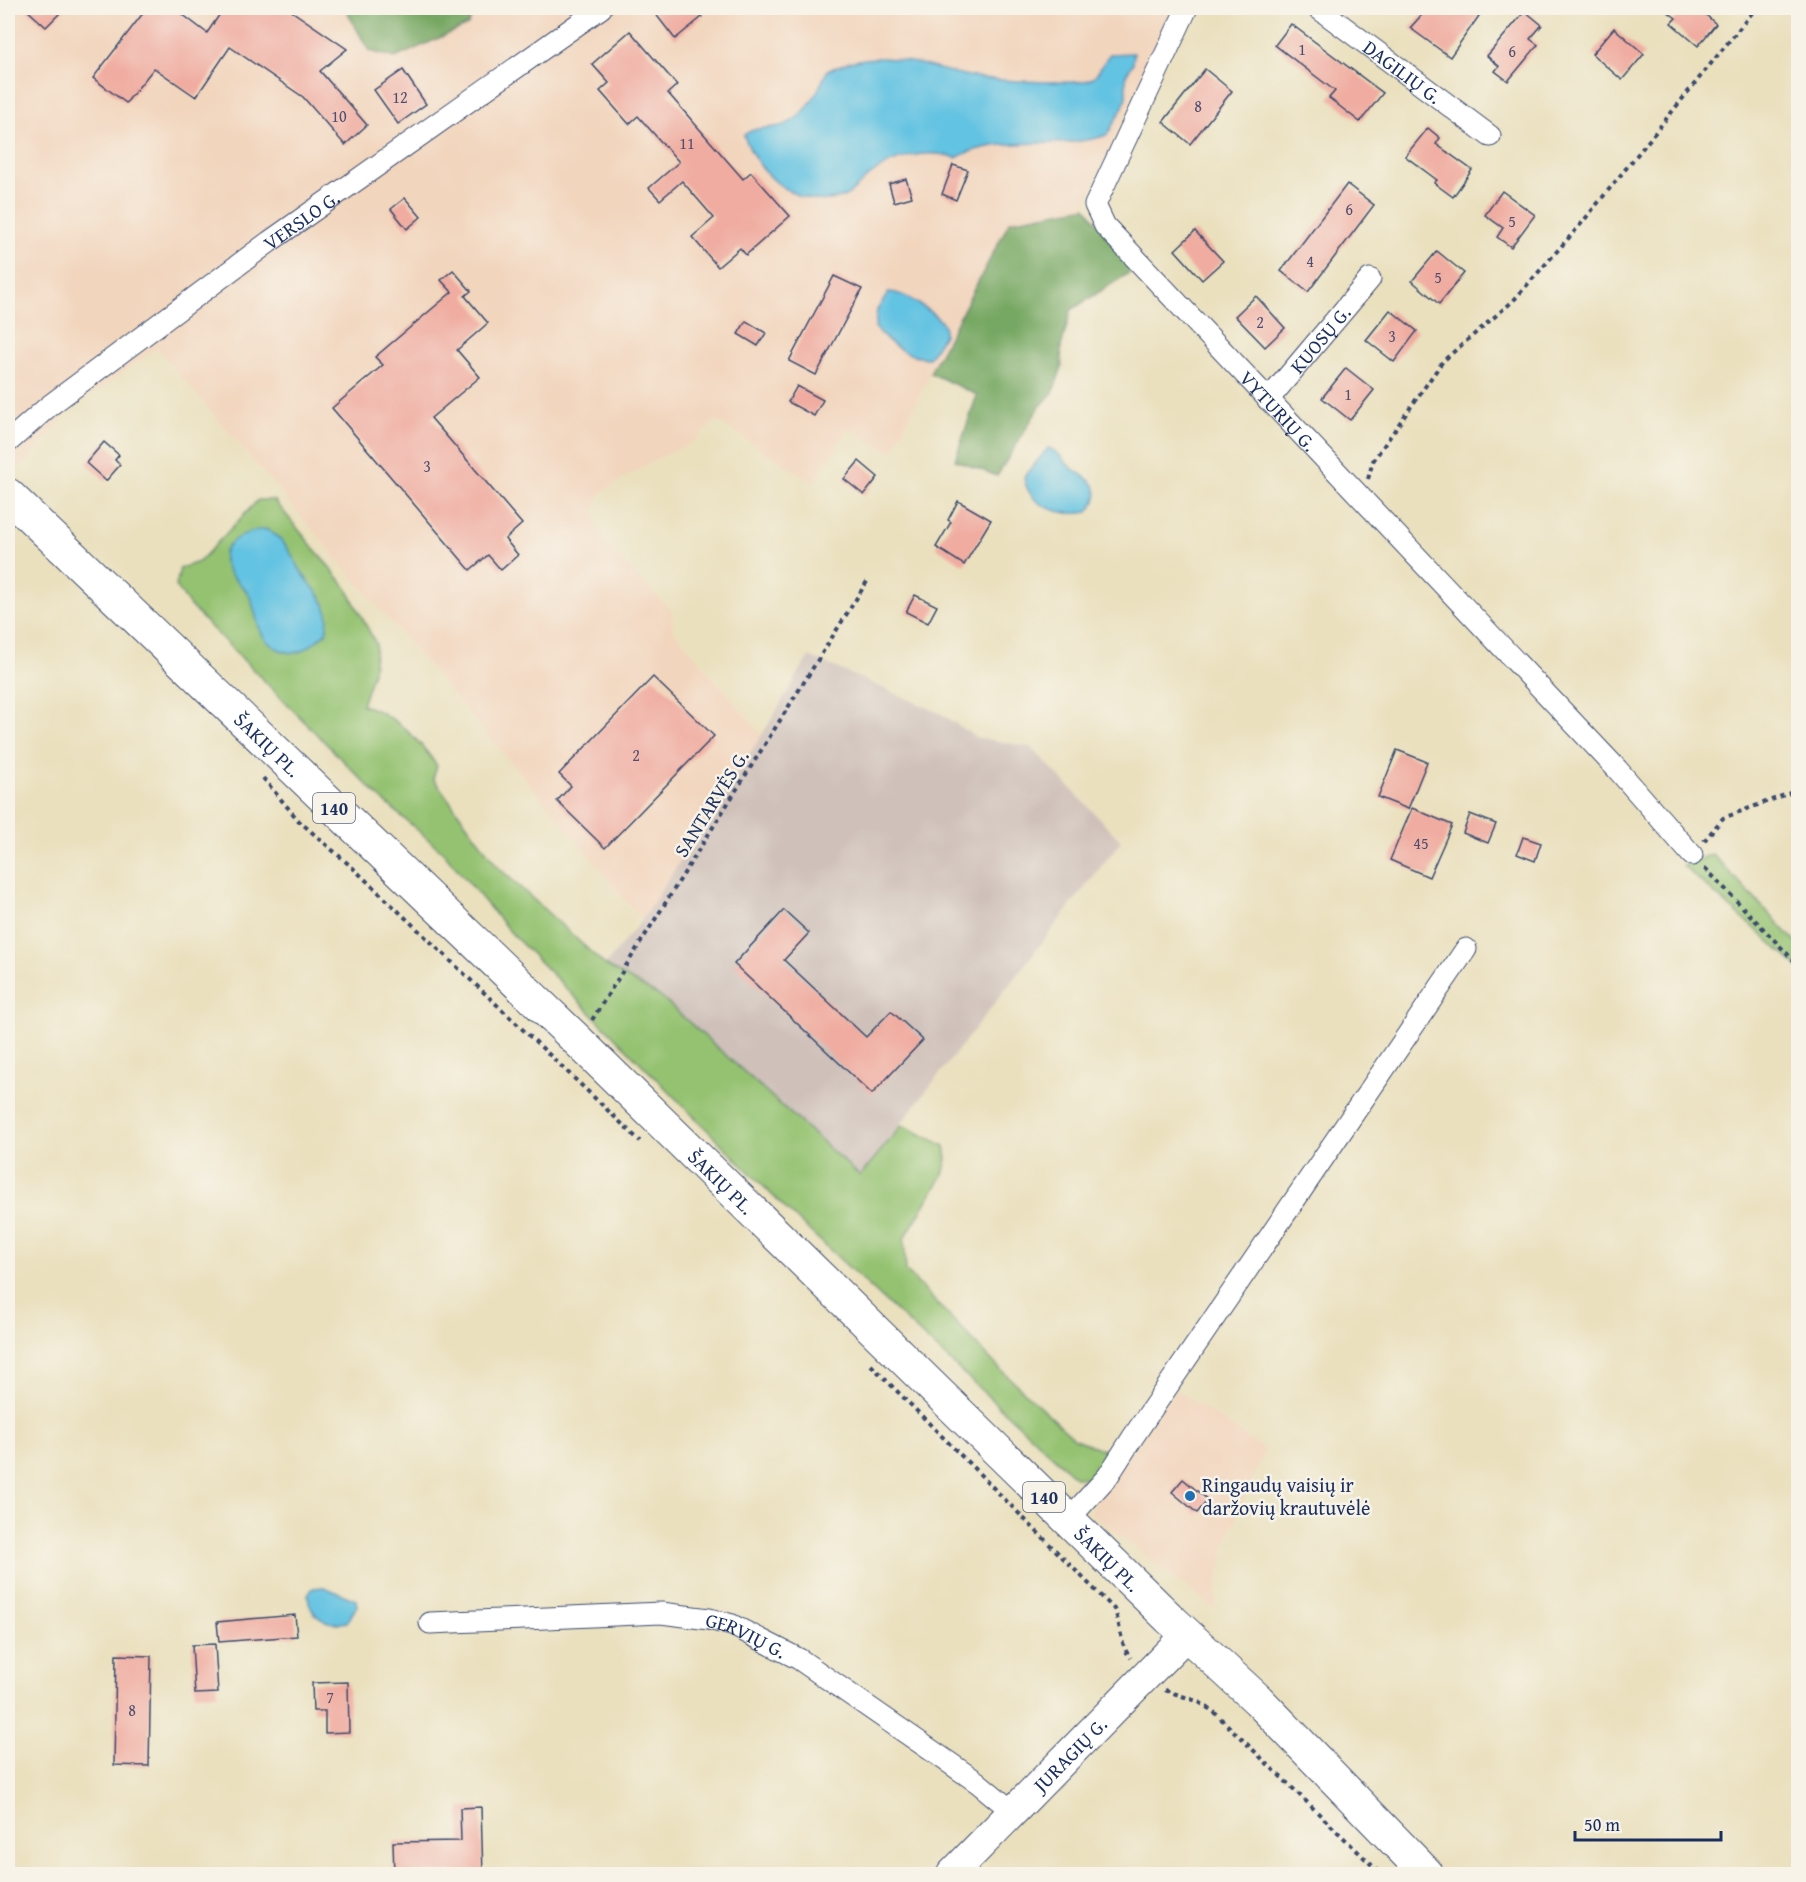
<svg xmlns="http://www.w3.org/2000/svg" width="1806" height="1882" font-family="'Gentium Book Plus',serif">
  <style>
    .built { fill: #f2d5bd }
    .industrial { fill: #cfc1ba }
    .green { fill: #94c271; stroke: #587868; stroke-width: 1.5 }
    .forest { fill: #77a863; stroke: #496c60; stroke-width: 1.5 }
    .water { fill: #63c3e2; stroke: #3f79a0; stroke-width: 1.5 }
    .building { fill: #f0aca0 }
    .lines { fill: none; stroke-linecap: round; stroke-linejoin: round }
    .street-casing { stroke: #3a4a6c; stroke-width: 23 }
    .secondary-casing { stroke: #3a4a6c; stroke-width: 32 }
    .primary-casing { stroke: #3a4a6c; stroke-width: 35 }
    .path { stroke: #3a4a6c; stroke-width: 4; stroke-dasharray: 4.5 4.5; stroke-linecap: butt }
    .street { stroke: #fff; stroke-width: 21 }
    .secondary { stroke: #fff; stroke-width: 30 }
    .primary { stroke: #fff; stroke-width: 33 }
    .poi-dot { fill: #1f6fb2; stroke: #f7f3e8; stroke-width: 2 }
    .labels { text-anchor: middle; dominant-baseline: central; stroke-width: 5; stroke-linejoin: round; paint-order: stroke }
    .number-label { font-size: 16px; fill: #504e6e }
    .shield { fill: #f7f3e8; stroke: #5d6a87; stroke-width: 1.5 }
    .shield-label { font-size: 18px; font-weight: bold; fill: #1b2f5e }
    .street-label { font-size: 20px; fill: #1b2f5e; stroke: #f7f3e8 }
    .poi-label { font-size: 20px; fill: #1b2f5e; stroke: #f7f3e8; text-anchor: start }
  </style>
  <rect width="100%" height="100%" fill="#f7f3e8"/>
  <filter id="ink" filterUnits="userSpaceOnUse"><feTurbulence type="fractalNoise" baseFrequency=".0167" numOctaves="2"/><feDisplacementMap in="SourceGraphic" scale="12" xChannelSelector="R" yChannelSelector="G"/><feConvolveMatrix kernelMatrix="1 2 1 2 8 2 1 2 1" color-interpolation-filters="sRGB"/></filter>
  <filter id="wash" filterUnits="userSpaceOnUse"><feTurbulence type="fractalNoise" baseFrequency=".008" numOctaves="4" result="noise"/><feDisplacementMap in="SourceGraphic" scale="24" xChannelSelector="R" yChannelSelector="G"/><feGaussianBlur stdDeviation="1.35" result="paint"/><feColorMatrix in="noise" values="0 0 0 0 0 0 0 0 0 0 0 0 0 0 0 0 0 1.4 0 .05"/><feComposite in="paint" operator="in"/></filter>
  <g filter="url(#wash)">
    <rect width="100%" height="100%" fill="#eae0be"/>
    <g class="built">
      <path d="M 8,8 L 345,8 L 369,51 L 395,58 L 468,25 L 475,8 L 1175,8 L 1094,183 L 1086,207 L 1010,221 L 930,373 L 892,452 L 848,429 L 814,483 L 716,420 L 695,441 L 651,462 L 601,492 L 594,510 L 597,529 L 606,546 L 672,611 L 673,630 L 762,735 L 642,920 L 557,816 L 157,348 L 71,409 L 15,474 L 8,466 Z"/>
      <path d="M 1176,1389 L 1265,1450 L 1227,1539 L 1217,1583 L 1215,1609 L 1089,1512 Z"/>
    </g>
    <path class="industrial" d="M 809,656 L 940,713 L 975,737 L 1031,747 L 1121,841 L 860,1176 L 661,997 L 605,965 L 642,920 L 762,735 Z"/>
    <g class="green">
      <path d="M 258,500 L 274,500 L 346,587 L 376,644 L 373,672 L 362,705 C 393,713 419,739 437,766 L 433,778 L 498,867 L 605,965 L 661,997 L 860,1176 L 902,1125 L 945,1146 L 947,1159 L 943,1175 L 904,1239 L 906,1271 L 1002,1371 L 1075,1439 L 1112,1453 L 1091,1479 L 1075,1477 L 789,1212 L 511,933 L 443,852 L 378,796 L 190,606 L 176,586 L 180,568 L 199,562 Z"/>
      <path d="M 1712,854 L 1798,944 L 1798,967 L 1683,866 Z"/>
    </g>
    <g class="forest">
      <path d="M 345,8 L 475,8 L 468,25 L 395,58 L 369,51 Z"/>
      <path d="M 1086,207 L 1132,271 L 1071,310 L 1061,347 L 1062,367 L 1053,392 L 1038,409 L 997,476 L 955,460 L 977,395 L 930,373 L 1010,221 Z"/>
    </g>
    <g class="water">
      <path d="M 1134,53 L 1133,63 L 1126,75 L 1126,97 L 1123,107 L 1107,135 C 1058,152 1001,133 956,158 C 926,148 893,157 869,176 C 860,183 852,195 840,198 C 796,210 757,173 744,135 C 755,127 762,129 775,127 C 804,123 817,94 827,71 C 881,44 915,66 969,76 C 997,81 1026,82 1055,82 C 1065,82 1082,84 1091,79 C 1100,74 1103,61 1110,54 Z"/>
      <path d="M 889,292 C 904,292 935,313 944,325 L 944,335 L 929,358 C 909,358 887,343 875,327 L 877,310 Z"/>
      <path d="M 1048,448 C 1061,452 1063,462 1073,469 C 1092,482 1107,488 1088,512 C 1062,517 1028,507 1024,477 Z"/>
      <path d="M 265,529 C 287,539 290,555 303,574 C 310,585 320,594 325,605 C 329,614 328,624 326,633 C 318,638 308,650 299,652 C 287,655 269,647 263,636 C 257,626 255,609 250,597 C 245,586 235,581 229,572 C 211,546 244,531 265,529 Z"/>
      <path d="M 324,1587 L 356,1600 L 357,1606 L 347,1622 C 325,1626 309,1617 308,1594 L 313,1588 Z"/>
    </g>
    <g id="blocks">
      <g class="building">
        <path d="M 25,8 L 65,8 L 46,27 Z"/>
        <path d="M 147,8 L 174,8 L 207,33 L 224,8 L 287,8 L 347,49 L 320,71 L 367,125 L 345,145 L 303,97 L 230,47 L 196,97 L 154,68 L 126,103 L 93,78 Z"/>
        <path d="M 651,8 L 695,8 L 702,17 L 675,39 Z"/>
        <path d="M 1428,8 L 1468,8 L 1479,16 L 1450,57 L 1410,28 Z"/>
        <path d="M 1663,8 L 1713,8 L 1706,15 L 1716,24 L 1698,46 L 1671,23 L 1676,18 Z"/>
        <path d="M 1525,11 L 1542,25 L 1530,39 L 1538,45 L 1508,81 L 1495,71 L 1499,66 L 1487,56 Z"/>
        <path d="M 1291,24 L 1383,93 L 1360,122 L 1329,98 L 1335,91 L 1275,45 Z"/>
        <path d="M 1614,28 L 1644,54 L 1622,80 L 1592,54 Z"/>
        <path d="M 630,31 L 677,85 L 668,93 L 743,179 L 751,172 L 790,216 L 746,255 L 740,248 L 718,267 L 692,237 L 714,218 L 682,181 L 660,200 L 649,188 L 679,162 L 638,116 L 629,124 L 600,91 L 609,83 L 592,64 Z"/>
        <path d="M 1205,69 L 1232,91 L 1190,144 L 1163,122 Z"/>
        <path d="M 403,70 L 426,104 L 398,124 L 374,90 Z"/>
        <path d="M 1428,128 L 1440,138 L 1436,144 L 1472,170 L 1453,197 L 1434,183 L 1437,180 L 1405,156 Z"/>
        <path d="M 953,165 L 968,170 L 956,200 L 942,194 Z"/>
        <path d="M 906,179 L 912,197 L 894,202 L 889,184 Z"/>
        <path d="M 1347,184 L 1374,205 L 1308,292 L 1281,271 Z"/>
        <path d="M 1502,191 L 1535,215 L 1511,247 L 1497,237 L 1503,228 L 1485,215 Z"/>
        <path d="M 405,198 L 421,217 L 407,229 L 391,209 Z"/>
        <path d="M 1195,231 L 1223,261 L 1202,280 L 1175,250 Z"/>
        <path d="M 1437,251 L 1464,273 L 1439,304 L 1412,281 Z"/>
        <path d="M 453,270 L 471,291 L 465,296 L 488,323 L 457,350 L 480,377 L 431,418 L 522,524 L 505,539 L 518,555 L 501,570 L 488,555 L 470,570 L 332,408 L 383,365 L 375,357 L 452,292 L 441,280 Z"/>
        <path d="M 834,276 L 862,289 L 816,375 L 789,361 Z"/>
        <path d="M 1256,296 L 1285,328 L 1265,347 L 1235,316 Z"/>
        <path d="M 1390,310 L 1417,331 L 1394,362 L 1366,340 Z"/>
        <path d="M 746,321 L 766,333 L 758,346 L 738,334 Z"/>
        <path d="M 1346,368 L 1374,390 L 1350,420 L 1322,398 Z"/>
        <path d="M 797,386 L 823,400 L 814,416 L 788,402 Z"/>
        <path d="M 104,442 L 119,455 L 115,460 L 120,465 L 106,481 L 86,463 Z"/>
        <path d="M 859,461 L 878,477 L 864,495 L 844,479 Z"/>
        <path d="M 958,501 L 991,520 L 964,565 L 936,547 L 951,522 L 948,520 Z"/>
        <path d="M 915,595 L 937,606 L 928,623 L 906,612 Z"/>
        <path d="M 653,677 L 714,736 L 605,848 L 557,801 L 571,786 L 559,774 Z"/>
        <path d="M 1397,750 L 1427,762 L 1408,809 L 1378,797 Z"/>
        <path d="M 1412,808 L 1452,825 L 1429,877 L 1390,860 Z"/>
        <path d="M 1470,814 L 1496,824 L 1488,843 L 1463,833 Z"/>
        <path d="M 1523,837 L 1541,843 L 1535,861 L 1517,854 Z"/>
        <path d="M 784,910 L 809,933 L 784,960 L 866,1037 L 891,1011 L 923,1040 L 872,1094 L 734,964 Z"/>
        <path d="M 1183,1479 L 1208,1500 L 1197,1513 L 1172,1492 Z"/>
        <path d="M 295,1615 L 297,1636 L 219,1642 L 217,1622 Z"/>
        <path d="M 215,1644 L 218,1693 L 195,1694 L 192,1645 Z"/>
        <path d="M 116,1655 L 151,1656 L 149,1766 L 114,1765 Z"/>
        <path d="M 348,1682 L 349,1732 L 325,1733 L 325,1711 L 313,1711 L 312,1683 Z"/>
        <path d="M 481,1807 L 483,1875 L 462,1875 L 462,1872 L 394,1874 L 393,1842 L 461,1841 L 460,1808 Z"/>
      </g>
    </g>
  </g>
  <g filter="url(#ink)">
    <use href="#blocks" fill-opacity="0" stroke="#3a4a6c" stroke-width="1.5"/>
    <g class="lines">
      <g class="street-casing">
        <g id="street">
          <path id="s1" d="M 1187,8 L 1095,205 L 1105,226 L 1617,769 L 1692,855"/>
          <path id="s2" d="M 1318,8 L 1490,136"/>
          <path id="s3" d="M 1268,400 L 1370,279"/>
          <path id="s4" d="M 8,442 L 49,406 L 269,242 L 601,8"/>
          <path d="M 1068,1520 L 1108,1476 L 1133,1437 L 1466,949"/>
          <path id="s5" d="M 430,1623 L 661,1613 L 709,1619 L 732,1625 L 799,1659 L 977,1782 L 1012,1811"/>
        </g>
      </g>
      <g class="secondary-casing">
        <g id="secondary">
          <path id="s6" d="M 952,1874 L 1187,1634"/>
        </g>
      </g>
      <g class="primary-casing">
        <g id="primary">
          <path id="s7" d="M 8,495 L 575,1038 L 1169,1618 L 1258,1700 L 1427,1874"/>
        </g>
      </g>
      <g class="path">
        <path d="M 1368,479 L 1373,461 L 1443,361 L 1513,301 L 1581,224 L 1756,8"/>
        <path d="M 263,778 L 299,821 L 353,868 L 640,1141"/>
        <path d="M 1704,841 L 1723,818 L 1798,790"/>
        <path d="M 1705,868 L 1798,965"/>
        <path d="M 592,1020 L 868,580"/>
        <path d="M 871,1365 L 1114,1609 C 1121,1624 1120,1647 1131,1658"/>
        <path d="M 1165,1690 L 1199,1702 L 1214,1712 L 1381,1874"/>
      </g>
      <use href="#street" class="street"/>
      <use href="#secondary" class="secondary"/>
      <use href="#primary" class="primary"/>
    </g>
  </g>
  <circle class="poi-dot" cx="1190" cy="1496" r="6"/>
  <g class="labels">
    <g class="number-label">
      <text x="1302" y="49">1</text>
      <text x="1512" y="51">6</text>
      <text x="400" y="97">12</text>
      <text x="1198" y="106">8</text>
      <text x="339" y="116">10</text>
      <text x="687" y="143">11</text>
      <text x="1349" y="209">6</text>
      <text x="1512" y="221">5</text>
      <text x="1310" y="261">4</text>
      <text x="1438" y="277">5</text>
      <text x="1260" y="322">2</text>
      <text x="1392" y="336">3</text>
      <text x="1348" y="394">1</text>
      <text x="427" y="466">3</text>
      <text x="636" y="755">2</text>
      <text x="1421" y="843">45</text>
      <text x="330" y="1697">7</text>
      <text x="132" y="1710">8</text>
    </g>
    <g class="shield">
      <rect x="313" y="793" width="42" height="30" rx="4.5"/>
      <rect x="1023" y="1482" width="42" height="30" rx="4.5"/>
    </g>
    <g class="shield-label">
      <text x="334" y="808">140</text>
      <text x="1044" y="1497">140</text>
    </g>
    <g class="street-label">
      <text stroke="none"><textPath href="#s2" startOffset="106">DAGILIŲ G.</textPath></text>
      <text stroke="none"><textPath href="#s4" startOffset="368">VERSLO G.</textPath></text>
      <text stroke="none"><textPath href="#s3" startOffset="80">KUOSŲ G.</textPath></text>
      <text stroke="none"><textPath href="#s1" startOffset="494">VYTURIŲ G.</textPath></text>
      <text stroke="none"><textPath href="#s7" startOffset="360">ŠAKIŲ PL.</textPath></text>
      <text transform="translate(711 803) rotate(-58)">SANTARVĖS G.</text>
      <text stroke="none"><textPath href="#s7" startOffset="990">ŠAKIŲ PL.</textPath></text>
      <text stroke="none"><textPath href="#s7" startOffset="1530">ŠAKIŲ PL.</textPath></text>
      <text stroke="none"><textPath href="#s5" startOffset="320">GERVIŲ G.</textPath></text>
      <text stroke="none"><textPath href="#s6" startOffset="168">JURAGIŲ G.</textPath></text>
    </g>
    <g class="poi-label">
      <text x="1202" y="1484">Ringaudų vaisių ir<tspan x="1202" dy="23">daržovių krautuvėlė</tspan></text>
    </g>
  </g>
  <rect width="1806" height="1882" fill="none" stroke="#f7f3e8" stroke-width="30"/>
  <path d="M1575 1831v9h146v-9" fill="none" stroke="#1b2f5e" stroke-width="3"/>
  <text x="1584" y="1831" font-size="18" fill="#1b2f5e" stroke="#f7f3e8" stroke-width="4.5" paint-order="stroke">50 m</text>
</svg>
